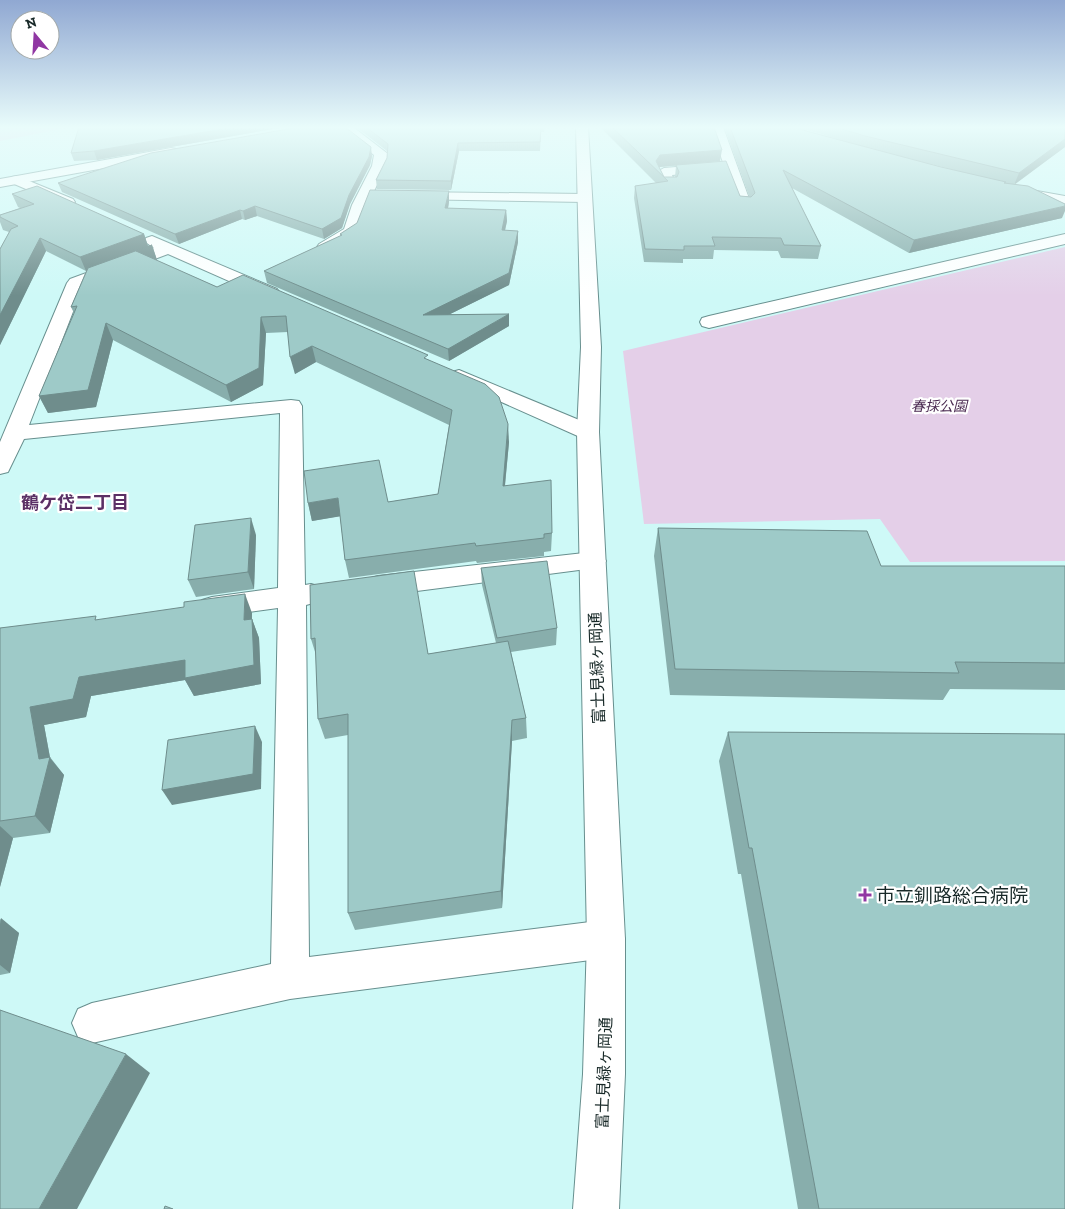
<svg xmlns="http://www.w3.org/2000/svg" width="1065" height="1209" font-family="'Zilla Slab','Noto Sans JP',serif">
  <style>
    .green { fill: #e4cfe8 }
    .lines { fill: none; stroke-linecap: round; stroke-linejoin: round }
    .minor-casing { stroke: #678f8e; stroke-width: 2 }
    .tertiary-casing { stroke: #678f8e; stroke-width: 2 }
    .minor { fill: #fff; fill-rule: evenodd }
    .tertiary { fill: #fff; fill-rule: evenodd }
    .wall { fill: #88aeac; fill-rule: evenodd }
    .shaded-wall { fill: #6f8d8c }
    .building { fill: #9ecac8; stroke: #6f8d8c }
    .poi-dot { fill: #9037a3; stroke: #fff; stroke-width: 2 }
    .labels { text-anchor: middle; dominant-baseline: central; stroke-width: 4.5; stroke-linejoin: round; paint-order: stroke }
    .far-park-label { font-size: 14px; font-style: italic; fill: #492950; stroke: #fff }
    .street-label { font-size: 16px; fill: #182928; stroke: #fff }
    .neighbourhood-label { font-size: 18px; font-weight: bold; fill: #5b3065; stroke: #fff }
    .near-poi-label { font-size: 19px; fill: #182928; stroke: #fff; text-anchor: start }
  </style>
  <rect width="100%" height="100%" fill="#cef9f7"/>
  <g class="green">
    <path d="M 0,127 L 71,127 L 0,141 Z"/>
    <path d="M 1065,247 L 1065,561 L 910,562 L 880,519 L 644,524 L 623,351 Z"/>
  </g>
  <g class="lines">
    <g class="minor-casing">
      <g id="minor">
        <path d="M 339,127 L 353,127 L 388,154 C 385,172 375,187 368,205 C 364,213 363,227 357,234 C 349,242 330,253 319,250 L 317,247 L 319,244 L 344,229 L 352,205 L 372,166 L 374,155 Z"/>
        <path d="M 711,127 L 723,127 L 751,204 L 749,207 L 739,207 L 737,204 Z"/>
        <path d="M 713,164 L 718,165 L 720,168 L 718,171 L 672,175 L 676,185 L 674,188 L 664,188 L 657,172 L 664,168 Z"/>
        <path d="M 17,176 L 73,199 L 75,202 L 73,205 L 63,205 L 12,183 L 10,180 L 12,177 Z"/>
        <path d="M 412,192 L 585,194 L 590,195 L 592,198 L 590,201 L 585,202 L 407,199 L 405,196 L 407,193 Z"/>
        <path d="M 1065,234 L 1065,244 L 709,328 L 702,326 L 700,322 L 702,318 L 709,316 Z"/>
        <path d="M 152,236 L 277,289 L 280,293 L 277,297 L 271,298 L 265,297 L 168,254 L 83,286 L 29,425 L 291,400 L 299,401 L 302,406 L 305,585 L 311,584 L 321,587 L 325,594 L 321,601 L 306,605 L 309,957 L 606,920 L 619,926 L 625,939 L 619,952 L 606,958 L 290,999 L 92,1043 L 78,1037 L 72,1023 L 78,1009 L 92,1003 L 271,964 L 278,608 L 212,617 L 202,614 L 198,607 L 202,600 L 212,597 L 278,588 L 280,413 L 24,439 L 8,472 L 0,474 L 0,442 L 67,283 L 70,279 L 154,248 L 144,241 L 146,238 Z"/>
        <path d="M 459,370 L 596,427 L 599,432 L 596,437 L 588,439 L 580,437 L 452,380 L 449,376 L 452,372 Z"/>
        <path d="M 593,552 L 602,555 L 606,561 L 602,567 L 378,596 L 368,593 L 365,586 L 368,579 L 378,576 Z"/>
      </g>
    </g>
    <g class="tertiary-casing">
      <g id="tertiary">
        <path d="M 576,127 L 588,127 L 601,347 L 599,432 L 625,939 L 625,1074 L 619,1209 L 573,1209 L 583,1074 L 587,939 L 577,432 L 581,347 Z"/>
        <path d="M 171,148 L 176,149 L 178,152 L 176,155 L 0,187 L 0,179 Z"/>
        <path d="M 1015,187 L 1065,196 L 1065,204 L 1010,194 L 1008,191 L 1010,188 Z"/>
      </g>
    </g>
    <use href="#minor" class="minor"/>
    <use href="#tertiary" class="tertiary"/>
  </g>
  <g class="wall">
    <path d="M 79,127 L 284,127 L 97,160 L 74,161 L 71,153 Z"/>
    <path d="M 356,127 L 545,127 L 544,132 L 541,132 L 540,151 L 459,151 L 451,190 L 377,189 L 376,180 L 387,158 L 387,151 Z"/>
    <path d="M 600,127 L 714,127 L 720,161 L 740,196 L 749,196 L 724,127 L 891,127 L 896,129 L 1065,127 L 1065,147 L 1014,184 L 1062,218 L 909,253 L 792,188 L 821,246 L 818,259 L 781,258 L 778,251 L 714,250 L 713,259 L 683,259 L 683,263 L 644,262 L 634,198 L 635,186 L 656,183 ZM 801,129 L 807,130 L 831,137 ZM 923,162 L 965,173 L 941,167 ZM 676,166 L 675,177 L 664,177 L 659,167 Z"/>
    <path d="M 372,156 L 370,165 L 350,204 L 342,228 L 324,239 L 257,216 L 245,220 L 242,219 L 179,244 L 62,192 L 58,183 Z"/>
    <path d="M 12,194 L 144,234 L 148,246 L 152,245 L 157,260 L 156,260 L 217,287 L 429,360 L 509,442 L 505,486 L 552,533 L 551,551 L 544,552 L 544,556 L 477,563 L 476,561 L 349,578 L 345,560 L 340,516 L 312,521 L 308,503 L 388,502 L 438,494 L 449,425 L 316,362 L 295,374 L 288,332 L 266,333 L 263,385 L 231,402 L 113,340 L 96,407 L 48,413 L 39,396 L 74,313 L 71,307 L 86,271 L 46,251 L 0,345 L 0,249 L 9,232 L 3,230 L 0,222 L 0,215 L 20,208 L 18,207 Z"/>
    <path d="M 449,202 L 448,208 L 506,210 L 507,221 L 505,231 L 518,231 L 518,242 L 509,285 L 450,314 L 509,326 L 449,361 L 267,283 L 264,271 L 340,236 L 340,234 Z"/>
    <path d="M 658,528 L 881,566 L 1065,566 L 1065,690 L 950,689 L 943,700 L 670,695 L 654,556 Z"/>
    <path d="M 256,535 L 254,589 L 196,597 L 188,580 Z"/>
    <path d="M 481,568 L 557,628 L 556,645 L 511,652 L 526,718 L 527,738 L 512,741 L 502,908 L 355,930 L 348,913 L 348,735 L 325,739 L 318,719 L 316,655 L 311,639 L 310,585 L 428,654 L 496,643 L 482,585 Z"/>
    <path d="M 252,613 L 252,619 L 259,638 L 261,684 L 194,696 L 185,680 L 91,696 L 86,717 L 44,725 L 50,757 L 64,775 L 50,833 L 13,838 L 0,887 L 0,628 L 98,620 Z"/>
    <path d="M 728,732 L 1065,1209 L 798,1209 L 741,874 L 738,874 L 719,761 Z"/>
    <path d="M 0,919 L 19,933 L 10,973 L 0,975 Z"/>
  </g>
  <g class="shaded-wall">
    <path d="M 234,127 L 284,127 L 97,160 L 94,151 Z"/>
    <path d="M 1065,139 L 1065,147 L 1014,185 L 1019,173 Z"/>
    <path d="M 458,143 L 459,151 L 451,190 L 451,181 Z"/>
    <path d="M 371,147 L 372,156 L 370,165 L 350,204 L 342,228 L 324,239 L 322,229 Z"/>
    <path d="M 722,150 L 720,161 L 659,167 L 656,161 L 660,155 Z"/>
    <path d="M 449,191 L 449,202 L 446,219 L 445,208 Z"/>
    <path d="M 255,206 L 257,216 L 245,220 L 243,211 Z"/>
    <path d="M 1065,206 L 1065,211 L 1062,218 L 909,253 L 914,240 Z"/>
    <path d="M 240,210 L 242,219 L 179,244 L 175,234 Z"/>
    <path d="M 506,210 L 507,221 L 502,242 L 502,230 Z"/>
    <path d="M 518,231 L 518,242 L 509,285 L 424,327 L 423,315 Z"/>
    <path d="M 144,234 L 148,246 L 152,245 L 157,260 L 141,267 L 86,271 L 80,257 Z"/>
    <path d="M 40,238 L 46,251 L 0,345 L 0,315 Z"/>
    <path d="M 509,314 L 509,326 L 449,361 L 448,349 Z"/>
    <path d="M 261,317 L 266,333 L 263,385 L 231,402 L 226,385 Z"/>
    <path d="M 106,323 L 113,340 L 96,407 L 48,413 L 39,396 Z"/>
    <path d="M 312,346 L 316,362 L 295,374 L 290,357 Z"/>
    <path d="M 508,424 L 509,442 L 503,504 L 503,486 Z"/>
    <path d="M 338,498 L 342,516 L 312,521 L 308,503 Z"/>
    <path d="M 251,518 L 256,535 L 254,589 L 248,572 Z"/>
    <path d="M 245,594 L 252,613 L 251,639 L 244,620 Z"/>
    <path d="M 252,619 L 259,638 L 261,684 L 194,696 L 185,680 L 91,696 L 86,717 L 44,725 L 50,758 L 64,775 L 50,833 L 35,816 L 39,759 L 30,707 L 79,677 Z"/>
    <path d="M 512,720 L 512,741 L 502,908 L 501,891 Z"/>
    <path d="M 255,726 L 262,742 L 261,789 L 172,805 L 162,790 Z"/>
    <path d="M 0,826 L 13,838 L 0,887 Z"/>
    <path d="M 1,918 L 19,933 L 10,973 L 0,965 L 0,924 Z"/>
    <path d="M 126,1054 L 150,1073 L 77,1209 L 39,1209 Z"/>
  </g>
  <g class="building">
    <path d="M 79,127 L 234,127 L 94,151 L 71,153 Z"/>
    <path d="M 300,127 L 345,127 L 371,147 L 369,157 L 349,195 L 341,218 L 322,229 L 255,206 L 243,211 L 240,210 L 175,234 L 58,183 L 151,153 Z"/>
    <path d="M 366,127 L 541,127 L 540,142 L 458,143 L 451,181 L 376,180 L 387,158 L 388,144 Z"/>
    <path d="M 612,127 L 714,127 L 722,150 L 660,155 L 656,161 L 664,177 L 677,177 L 679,172 L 676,165 L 726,161 L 740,196 L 751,197 L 755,193 L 730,127 L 795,127 L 806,131 L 941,167 L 1006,182 L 1004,183 L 1028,186 L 1065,204 L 1065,206 L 914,240 L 783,170 L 821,246 L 784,245 L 781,238 L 712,237 L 715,246 L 684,246 L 684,250 L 645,249 L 635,186 L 668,181 Z"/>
    <path d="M 835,127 L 891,127 L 896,129 L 902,127 L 1065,127 L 1065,139 L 1019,173 L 865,136 Z"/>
    <path d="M 37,186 L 144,234 L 80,257 L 40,238 L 0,315 L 0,249 L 11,229 L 18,226 L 0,217 L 0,215 L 34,204 L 12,194 Z"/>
    <path d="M 370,190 L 449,191 L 445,208 L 506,210 L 502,230 L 518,231 L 509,273 L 423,315 L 509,314 L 448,349 L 264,271 L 342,235 L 340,234 L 357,223 Z"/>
    <path d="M 152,245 L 136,251 L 217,287 L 243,275 L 428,355 L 424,358 L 485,384 L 499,397 L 508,424 L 503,486 L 551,480 L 552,533 L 544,534 L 544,538 L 476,546 L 475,543 L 345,560 L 338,498 L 308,503 L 304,471 L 379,460 L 388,502 L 438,494 L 452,410 L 312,346 L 290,357 L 286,316 L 261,317 L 259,368 L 226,385 L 106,323 L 88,390 L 39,396 L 77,306 L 71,307 L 88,268 Z"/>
    <path d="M 251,518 L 248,572 L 188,580 L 195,525 Z"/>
    <path d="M 658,528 L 867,531 L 881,566 L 1065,566 L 1065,663 L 955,662 L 959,673 L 675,669 Z"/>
    <path d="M 547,561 L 557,628 L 497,638 L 481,568 Z"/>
    <path d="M 414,571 L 428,654 L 508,641 L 526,718 L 512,720 L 501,891 L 348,913 L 348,714 L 318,719 L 315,638 L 311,639 L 310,585 Z"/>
    <path d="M 245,594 L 244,620 L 252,619 L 254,665 L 185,678 L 185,660 L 79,677 L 73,699 L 30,707 L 39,759 L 50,757 L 35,816 L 0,821 L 0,628 L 96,616 L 95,620 L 184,607 L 184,602 Z"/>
    <path d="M 255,726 L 253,774 L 162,790 L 168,740 Z"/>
    <path d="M 728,732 L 1065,734 L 1065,1209 L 819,1209 L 752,848 L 749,848 Z"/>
    <path d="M 0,1010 L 126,1054 L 39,1209 L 0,1209 Z"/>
    <path d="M 165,1206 L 173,1209 L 164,1209 Z"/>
  </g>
  <linearGradient id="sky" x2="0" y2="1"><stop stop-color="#90a8d2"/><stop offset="0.43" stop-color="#e9fcfb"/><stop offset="1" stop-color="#e9fcfb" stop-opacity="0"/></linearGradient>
  <rect width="1065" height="296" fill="url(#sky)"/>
  <path class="poi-dot" d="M862.5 887.5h5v5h5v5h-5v5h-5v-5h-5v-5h5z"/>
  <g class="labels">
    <g class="far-park-label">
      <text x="939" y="406">春採公園</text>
    </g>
    <g class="street-label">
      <text transform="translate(597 668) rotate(-92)">富士見緑ヶ岡通</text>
      <text transform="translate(604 1073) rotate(-88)">富士見緑ヶ岡通</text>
    </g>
    <g class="neighbourhood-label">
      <text x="75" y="503">鶴ケ岱二丁目</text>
    </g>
    <g class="near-poi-label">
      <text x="876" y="895">市立釧路総合病院</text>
    </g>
  </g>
  <g transform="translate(35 35) rotate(342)"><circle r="24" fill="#ffffff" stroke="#a3a9a9"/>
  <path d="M0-4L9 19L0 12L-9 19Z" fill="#9037a3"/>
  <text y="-8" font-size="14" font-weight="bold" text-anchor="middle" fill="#182928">N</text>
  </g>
</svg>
